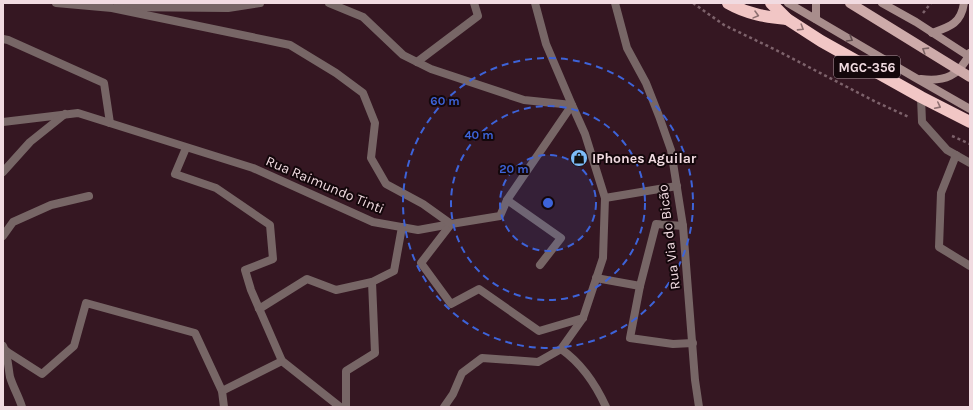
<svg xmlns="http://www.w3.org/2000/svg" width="973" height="410" font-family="Karla,sans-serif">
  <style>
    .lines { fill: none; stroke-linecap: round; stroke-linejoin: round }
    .path { stroke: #7d626b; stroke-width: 2.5; stroke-dasharray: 3 3; stroke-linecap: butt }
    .service { stroke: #766; stroke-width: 8 }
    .minor { stroke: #766; stroke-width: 8 }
    .secondary { stroke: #a88d8c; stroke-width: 8 }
    .primary { stroke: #ceabaa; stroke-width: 10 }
    .motorway { stroke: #f1c6c5; stroke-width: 12 }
    .oneway { stroke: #8e7071 }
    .oneway2 { stroke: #5e4a4c }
    .oneway3 { stroke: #7a6162 }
    .ring { fill: none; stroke: #3d63d9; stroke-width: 2; stroke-dasharray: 7 5 }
    .labels { text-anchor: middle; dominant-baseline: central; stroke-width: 4; stroke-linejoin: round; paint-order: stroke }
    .shield { fill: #14070b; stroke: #af9ba1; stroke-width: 1 }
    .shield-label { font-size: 13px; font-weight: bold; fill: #f1dbe1 }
    .poi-label { font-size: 14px; font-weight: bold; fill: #f1dbe1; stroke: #14070b; text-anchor: start }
    .street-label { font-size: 14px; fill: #f1dbe1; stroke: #14070b }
    .centre { fill: #3d63d9; stroke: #14070b; stroke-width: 2 }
    .ring-label { font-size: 12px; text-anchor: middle; font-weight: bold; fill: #3d63d9; stroke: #14070b; stroke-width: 4; stroke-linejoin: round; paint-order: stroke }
  </style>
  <rect width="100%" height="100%" fill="#351722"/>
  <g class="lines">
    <g class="path">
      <path d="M 693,3 L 724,25 L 776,50 L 876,102 L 909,117"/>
      <path d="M 923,13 L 931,3"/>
      <path d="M 952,136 L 970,144"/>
    </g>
    <g class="service">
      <path d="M 329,3 L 363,17 L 403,55 L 431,69 L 524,100 L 572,105 L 585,134 L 605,198 L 603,258 L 583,318 L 561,349 L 538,362 L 482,358 L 462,373 L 453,394 L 444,407"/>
      <path d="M 117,7 L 228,8 L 260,3"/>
      <path d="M 3,39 L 8,40 L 104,83 L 110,123"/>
      <path d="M 417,62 L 478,16 L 474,3"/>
      <path d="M 921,97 L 922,122 L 947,150 L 970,163"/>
      <path d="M 3,122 L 78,113 L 253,168 L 373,222 L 418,230 L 451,224"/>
      <path d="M 186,148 L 175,174 L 216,188 L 270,225 L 273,259 L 245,270 L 251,290 L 282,361 L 340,407"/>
      <path d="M 956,155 L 941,193 L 939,247 L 970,266"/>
      <path d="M 3,172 L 30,142 L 65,114"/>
      <path d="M 605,198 L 677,186"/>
      <path d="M 507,200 L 561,238 L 540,265"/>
      <path d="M 451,224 L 421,263 L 451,304 L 479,289 L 539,331 L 583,318"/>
      <path d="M 3,236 L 13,222 L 51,205 L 89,196"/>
      <path d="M 596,278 L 640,286 L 656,224 L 683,226"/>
      <path d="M 640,286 L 630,338 L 673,344 L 693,343"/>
      <path d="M 259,309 L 307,279 L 336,290 L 372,282"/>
      <path d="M 3,346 C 8,355 8,366 10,377 C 13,387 19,397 22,407"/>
      <path d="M 561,349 C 581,363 596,385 606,407"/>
      <path d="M 6,351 L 42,374 L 74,346 L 86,303 L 195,333 L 222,391 L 224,407"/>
      <path d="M 222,391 L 282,361"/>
      <path d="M 346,407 L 346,371 L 375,353 L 372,282 L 394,271 L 402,227"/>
    </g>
    <g class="minor">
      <path d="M 56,3 L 112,8 L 290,45 L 336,73 L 363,93 L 375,123 L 371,158 L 386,184 L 423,204 L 451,224 L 500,216 L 507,200 L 572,105 L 546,44 L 535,3"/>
      <path d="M 615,3 L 627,48 L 646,83 L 659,116 L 671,150 L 683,226 L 695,380 L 699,407"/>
      <path d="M 3,351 L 6,351"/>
    </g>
    <g class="secondary">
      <path d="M 788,3 L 914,77 L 970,109"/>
      <path d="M 816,3 L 816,19"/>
      <path d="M 882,3 L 916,22 L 970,57"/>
      <path d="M 932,33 C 949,27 961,24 964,3"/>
      <path d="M 921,79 C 945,82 959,76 970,53"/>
    </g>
    <path class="primary" d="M 850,3 L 970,77"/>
    <g class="motorway">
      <path d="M 728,3 C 747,14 766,17 787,19"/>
      <path d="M 771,3 L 787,19 L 821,41 L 921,97 L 970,122"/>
    </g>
  </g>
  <defs><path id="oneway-chevron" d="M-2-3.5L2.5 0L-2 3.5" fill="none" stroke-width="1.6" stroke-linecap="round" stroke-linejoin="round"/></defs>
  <g class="oneway">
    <use href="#oneway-chevron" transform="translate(756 15) rotate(15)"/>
    <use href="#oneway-chevron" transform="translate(801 28) rotate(32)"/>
    <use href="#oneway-chevron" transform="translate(938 106) rotate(27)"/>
  </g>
  <use class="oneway2" href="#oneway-chevron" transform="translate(850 39) rotate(31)"/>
  <use class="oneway3" href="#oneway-chevron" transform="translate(925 50) rotate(-148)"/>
  <circle cx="548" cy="203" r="48" fill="#3d63d9" fill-opacity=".12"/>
  <g class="ring">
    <circle cx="548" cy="203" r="48"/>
    <circle cx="548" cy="203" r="97"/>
    <circle cx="548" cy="203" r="145"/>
  </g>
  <defs>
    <g id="shop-disc" transform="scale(0.9)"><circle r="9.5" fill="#7ebdf9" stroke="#14070b"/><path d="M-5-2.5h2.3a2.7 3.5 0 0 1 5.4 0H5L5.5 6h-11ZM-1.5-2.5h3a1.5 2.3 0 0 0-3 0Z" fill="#111"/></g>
  </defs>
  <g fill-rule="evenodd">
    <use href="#shop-disc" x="579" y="158"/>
  </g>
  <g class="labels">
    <rect class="shield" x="834" y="56" width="66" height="22" rx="3"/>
    <g class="shield-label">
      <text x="867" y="67">MGC-356</text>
    </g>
    <g class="poi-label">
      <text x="592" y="158">IPhones Aguilar</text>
    </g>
    <g class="street-label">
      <text transform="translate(325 185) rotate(23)">Rua Raimundo Tinti</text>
      <text transform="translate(669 237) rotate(-97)">Rua Via do Bicão</text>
    </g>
  </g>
  <circle cx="548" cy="203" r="6" class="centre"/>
  <g class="ring-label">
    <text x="445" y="105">60 m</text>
    <text x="479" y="139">40 m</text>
    <text x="514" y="173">20 m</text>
  </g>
  <rect width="973" height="410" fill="none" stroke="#f1dbe1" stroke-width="8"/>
</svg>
